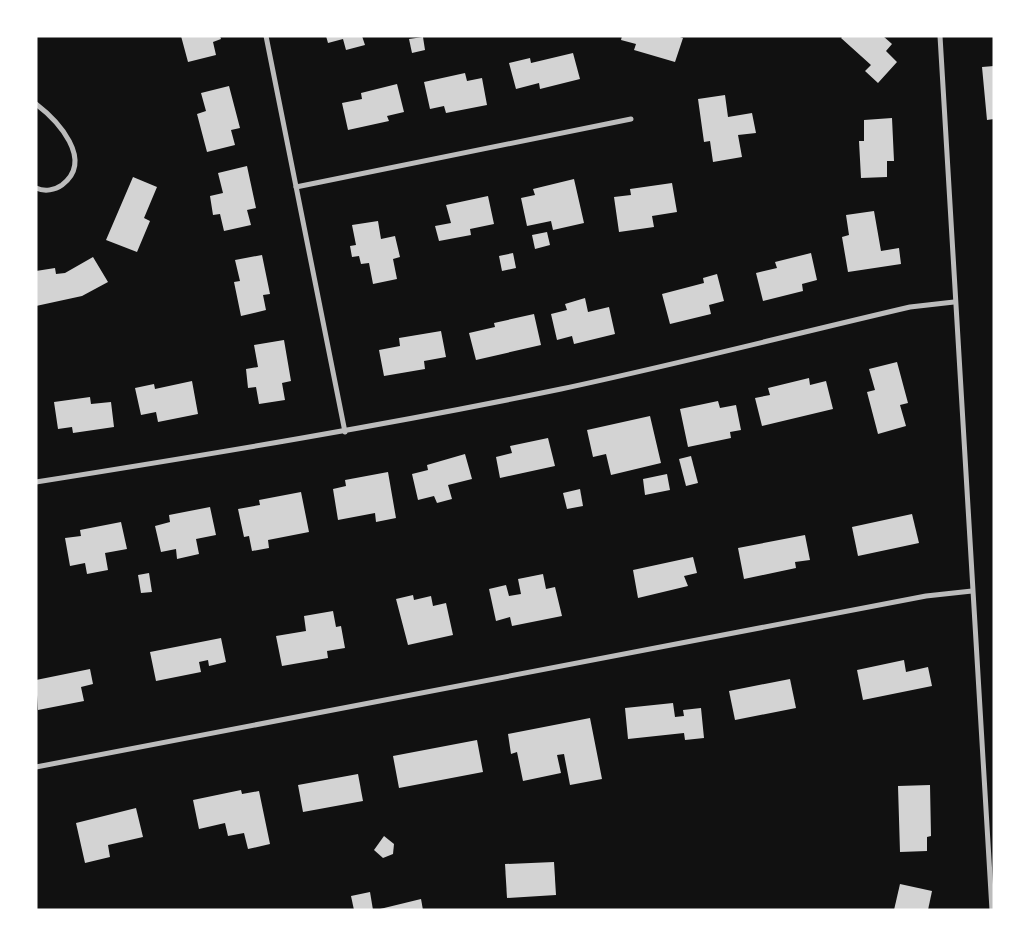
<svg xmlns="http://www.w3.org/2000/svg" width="1030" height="946" font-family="'DejaVu Sans',sans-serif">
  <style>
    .building { fill: #d3d3d3 }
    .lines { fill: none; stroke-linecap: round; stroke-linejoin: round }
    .minor { stroke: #bcbcbc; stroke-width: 5 }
  </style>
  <rect width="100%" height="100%" fill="#111"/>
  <g class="building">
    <path d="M 181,36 L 220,36 L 221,39 L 213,42 L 216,55 L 188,62 Z"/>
    <path d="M 326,36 L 362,36 L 365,45 L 346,50 L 343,39 L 328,43 Z"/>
    <path d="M 622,36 L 677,36 L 683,38 L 675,62 L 634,50 L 636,44 L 621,40 Z"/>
    <path d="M 843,36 L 883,36 L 892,44 L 886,51 L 897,62 L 878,83 L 865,71 L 871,65 L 841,38 Z"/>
    <path d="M 423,37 L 425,50 L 412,53 L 409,39 Z"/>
    <path d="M 573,53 L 580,79 L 540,89 L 539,83 L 516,89 L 509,63 L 530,58 L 531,63 Z"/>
    <path d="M 994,66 L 994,119 L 987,120 L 982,67 Z"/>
    <path d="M 465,73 L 467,81 L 482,78 L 487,105 L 446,113 L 444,106 L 430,109 L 424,82 Z"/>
    <path d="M 397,84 L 404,112 L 387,116 L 389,121 L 348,130 L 342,103 L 362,99 L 361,93 Z"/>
    <path d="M 229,86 L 240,128 L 231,130 L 235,145 L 207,152 L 197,114 L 206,111 L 201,93 Z"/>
    <path d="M 725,95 L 728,117 L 752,113 L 756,133 L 738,135 L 742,157 L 713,162 L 710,141 L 704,142 L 698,99 Z"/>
    <path d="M 892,118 L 894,161 L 887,161 L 887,177 L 861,178 L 859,141 L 864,141 L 864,120 Z"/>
    <path d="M 247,166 L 256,208 L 247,210 L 251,225 L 224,231 L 220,214 L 213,215 L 210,196 L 223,193 L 218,173 Z"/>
    <path d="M 133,177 L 157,187 L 144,218 L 150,221 L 137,252 L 106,240 Z"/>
    <path d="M 574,179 L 584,223 L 553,230 L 551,221 L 527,226 L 521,198 L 535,195 L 533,189 Z"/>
    <path d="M 672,183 L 677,212 L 652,216 L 654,227 L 619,232 L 614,197 L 631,195 L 630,189 Z"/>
    <path d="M 488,196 L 494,224 L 470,229 L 471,235 L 439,241 L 435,226 L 451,223 L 446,205 Z"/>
    <path d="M 874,211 L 881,251 L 899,248 L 901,264 L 848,272 L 842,237 L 849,235 L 846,215 Z"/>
    <path d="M 378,221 L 381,239 L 395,236 L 400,257 L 393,259 L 397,279 L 373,284 L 369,263 L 361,264 L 359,256 L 352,257 L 350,246 L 356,245 L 352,225 Z"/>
    <path d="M 547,232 L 550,245 L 535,249 L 532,235 Z"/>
    <path d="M 513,253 L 516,268 L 502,271 L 499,256 Z"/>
    <path d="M 811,253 L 817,280 L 802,284 L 803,291 L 763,301 L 756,273 L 777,268 L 775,262 Z"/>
    <path d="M 262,255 L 270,294 L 263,295 L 266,310 L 241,316 L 234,282 L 240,281 L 235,260 Z"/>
    <path d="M 93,257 L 108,282 L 82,296 L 36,306 L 36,271 L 55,268 L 56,274 L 65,273 Z"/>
    <path d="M 717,274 L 724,301 L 709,305 L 711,314 L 670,324 L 662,294 L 704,283 L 703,278 Z"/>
    <path d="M 585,298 L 588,312 L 609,307 L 615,334 L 574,344 L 572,336 L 557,340 L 551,314 L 567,310 L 565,304 Z"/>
    <path d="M 534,314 L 541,345 L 476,360 L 469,333 L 495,327 L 494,323 Z"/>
    <path d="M 441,331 L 446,357 L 424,361 L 425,369 L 384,376 L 379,350 L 400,346 L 399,338 Z"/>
    <path d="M 284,340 L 291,381 L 282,383 L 285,400 L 259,404 L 256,387 L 248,388 L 246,369 L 258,367 L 254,345 Z"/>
    <path d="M 897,362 L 908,403 L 900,405 L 906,426 L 878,434 L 867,392 L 875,390 L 869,369 Z"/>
    <path d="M 809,378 L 810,385 L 826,381 L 833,409 L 762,426 L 755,398 L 770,395 L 768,388 Z"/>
    <path d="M 192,381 L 198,414 L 158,422 L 156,412 L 141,415 L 135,388 L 154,384 L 155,389 Z"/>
    <path d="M 90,397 L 91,404 L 111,402 L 114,427 L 73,433 L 72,427 L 58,429 L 54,402 Z"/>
    <path d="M 718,401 L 720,408 L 736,405 L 741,430 L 730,432 L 731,438 L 688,447 L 680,409 Z"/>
    <path d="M 650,416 L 661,463 L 611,475 L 606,454 L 593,457 L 587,430 Z"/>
    <path d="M 548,438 L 555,466 L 500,478 L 496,457 L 512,453 L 510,446 Z"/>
    <path d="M 465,454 L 472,479 L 448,485 L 452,499 L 437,503 L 434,496 L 418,500 L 412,474 L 428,470 L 427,465 Z"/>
    <path d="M 691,456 L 698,483 L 686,486 L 679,459 Z"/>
    <path d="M 388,472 L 396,518 L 376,522 L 375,513 L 338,520 L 333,489 L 346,486 L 345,480 Z"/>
    <path d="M 667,474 L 670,490 L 645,495 L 643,479 Z"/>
    <path d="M 580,489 L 583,506 L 567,509 L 563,493 Z"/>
    <path d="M 301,492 L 309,532 L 268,540 L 269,548 L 252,551 L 249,536 L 244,537 L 238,509 L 260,505 L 259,500 Z"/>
    <path d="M 210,507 L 216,535 L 196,539 L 199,554 L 177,559 L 176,549 L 161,552 L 155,526 L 170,522 L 169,515 Z"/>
    <path d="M 912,514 L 919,543 L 858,556 L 852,527 Z"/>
    <path d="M 121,522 L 127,549 L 105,553 L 108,570 L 87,574 L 85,563 L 70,566 L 65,538 L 81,536 L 80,530 Z"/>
    <path d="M 805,535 L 810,560 L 795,562 L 796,568 L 744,579 L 738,548 Z"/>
    <path d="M 693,557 L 697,573 L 684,576 L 688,586 L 638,598 L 633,570 Z"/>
    <path d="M 149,573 L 152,592 L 141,593 L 138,575 Z"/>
    <path d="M 543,574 L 546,589 L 555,587 L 562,616 L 512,626 L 510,617 L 496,621 L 489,589 L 506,585 L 509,596 L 521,594 L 518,579 Z"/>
    <path d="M 413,595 L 414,600 L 431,596 L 433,606 L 446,603 L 453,635 L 408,645 L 396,599 Z"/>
    <path d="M 333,611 L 336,627 L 341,626 L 345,648 L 327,651 L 328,658 L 282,666 L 276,636 L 306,631 L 304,616 Z"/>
    <path d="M 221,638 L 226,662 L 209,666 L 208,660 L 199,662 L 201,672 L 156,681 L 150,652 Z"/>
    <path d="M 904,660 L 906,672 L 928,667 L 932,686 L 863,700 L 857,670 Z"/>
    <path d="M 90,669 L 93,684 L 81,687 L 84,701 L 38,710 L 36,680 Z"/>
    <path d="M 790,679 L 796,708 L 735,720 L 729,691 Z"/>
    <path d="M 673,703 L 675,717 L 684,716 L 683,710 L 701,708 L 704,738 L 685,740 L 684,733 L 628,739 L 625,708 Z"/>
    <path d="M 590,718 L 602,779 L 570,785 L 564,754 L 557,755 L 561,773 L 523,781 L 517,752 L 511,754 L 508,734 Z"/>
    <path d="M 477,740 L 483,772 L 399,788 L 393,756 Z"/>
    <path d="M 358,774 L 363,801 L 303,812 L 298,785 Z"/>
    <path d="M 930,785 L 931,836 L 927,837 L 927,851 L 900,852 L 898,786 Z"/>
    <path d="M 241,790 L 242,794 L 259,791 L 270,844 L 248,849 L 244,833 L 228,836 L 225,823 L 199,829 L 193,800 Z"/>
    <path d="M 136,808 L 143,837 L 108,845 L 110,857 L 85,863 L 76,823 Z"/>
    <path d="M 384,836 L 394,844 L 393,854 L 383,858 L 374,850 Z"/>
    <path d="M 554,862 L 556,895 L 507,898 L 505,864 Z"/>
    <path d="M 900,884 L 932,891 L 928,910 L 894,910 Z"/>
    <path d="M 370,892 L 373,910 L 354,910 L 351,896 Z"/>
    <path d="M 421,899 L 423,910 L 380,910 L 380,909 Z"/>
  </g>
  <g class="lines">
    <g class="minor">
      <path d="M 266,36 L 345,432"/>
      <path d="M 940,36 L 992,910"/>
      <path d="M 36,104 C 57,120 95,160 62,185 C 55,190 45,192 36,188"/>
      <path d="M 296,187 L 631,119"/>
      <path d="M 36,482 C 212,454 387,425 561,389 C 678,364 794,334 910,307 L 954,302"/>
      <path d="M 36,767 L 926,596 L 972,591"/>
    </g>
  </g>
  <rect width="1030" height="946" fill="none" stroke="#ffffff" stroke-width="75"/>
</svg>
